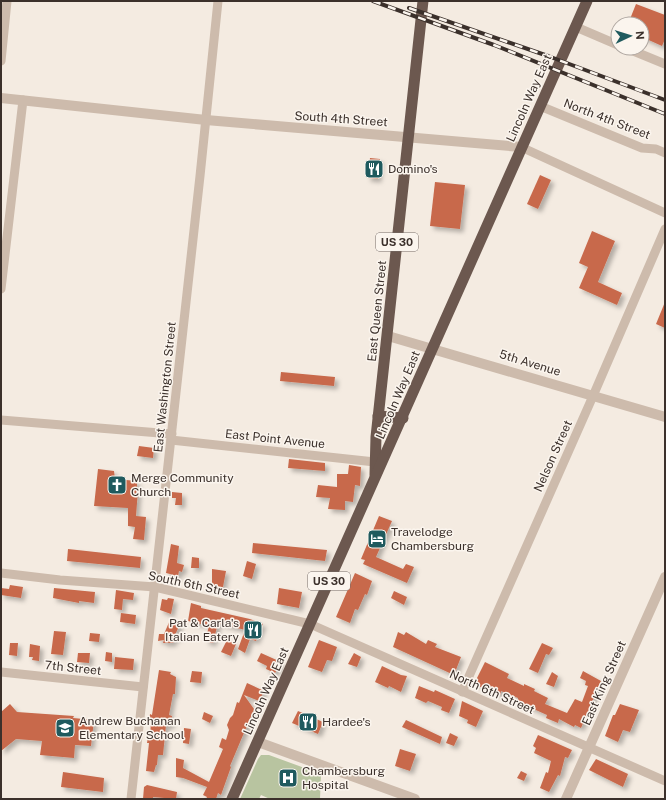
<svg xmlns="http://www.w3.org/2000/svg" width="666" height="800" font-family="'Public Sans',sans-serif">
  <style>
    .green { fill: #b8c4a0 }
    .building { fill: #c8694b; filter: url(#shadow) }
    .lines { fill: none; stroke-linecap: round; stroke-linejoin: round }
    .minor { stroke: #cdbbac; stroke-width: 9 }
    .tertiary { stroke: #cdbbac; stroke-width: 10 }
    .trunk { stroke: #6c584f; stroke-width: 11 }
    .rail-casing { stroke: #3b302b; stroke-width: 4 }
    .rail { stroke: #fbf5ee; stroke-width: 2.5; stroke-dasharray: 8; stroke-linecap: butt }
    .labels { text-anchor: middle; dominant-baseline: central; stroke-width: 3; stroke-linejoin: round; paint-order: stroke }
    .shield { fill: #fbf5ee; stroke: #756b66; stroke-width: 1 }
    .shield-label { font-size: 11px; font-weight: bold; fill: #3b302b }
    .street-label { font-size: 12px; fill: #3b302b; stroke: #fbf5ee }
    .poi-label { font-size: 12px; fill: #3b302b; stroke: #fbf5ee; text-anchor: start }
  </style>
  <defs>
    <filter id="shadow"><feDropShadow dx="3.5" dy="3.5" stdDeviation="2" flood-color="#0004"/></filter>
  </defs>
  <rect width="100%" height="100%" fill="#f4ebe1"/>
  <path class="green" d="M 261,755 L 269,755 L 321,774 L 320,799 L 270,799 L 261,795 L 259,799 L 240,799 L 258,759 Z"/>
  <g class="building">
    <path d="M 636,4 L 665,15 L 665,39 L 662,46 L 642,37 L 642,24 L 628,24 Z"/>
    <path d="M 370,158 L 380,159 L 378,179 L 367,178 Z"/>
    <path d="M 540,175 L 551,180 L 538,209 L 527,204 Z"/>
    <path d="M 435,182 L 465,185 L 460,229 L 430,226 Z"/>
    <path d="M 592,231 L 615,241 L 598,282 L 622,293 L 617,305 L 579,288 L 588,267 L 579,263 Z"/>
    <path d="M 665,302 L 665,328 L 656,324 Z"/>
    <path d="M 281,372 L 335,377 L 334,386 L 280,381 Z"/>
    <path d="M 139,446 L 154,448 L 153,458 L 137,456 Z"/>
    <path d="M 289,459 L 325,463 L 325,471 L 288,468 Z"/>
    <path d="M 349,465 L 361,467 L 360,486 L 355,485 L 353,502 L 345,501 L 345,510 L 328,509 L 330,498 L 316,497 L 318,485 L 337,487 L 337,474 L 348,474 Z"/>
    <path d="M 98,469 L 114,471 L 115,479 L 137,481 L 137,489 L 138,490 L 136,516 L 146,517 L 144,540 L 133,539 L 135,527 L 128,526 L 128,508 L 94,506 Z"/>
    <path d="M 172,492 L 182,493 L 182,505 L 175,505 L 176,498 L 172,498 Z"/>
    <path d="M 379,516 L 392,521 L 376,557 L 403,569 L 406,564 L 414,567 L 407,583 L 363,564 L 365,560 L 361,559 Z"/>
    <path d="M 253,543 L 327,550 L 325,561 L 252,553 Z"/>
    <path d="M 171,544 L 179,546 L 177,563 L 184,565 L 182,572 L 179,571 L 178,576 L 166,573 Z"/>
    <path d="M 68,549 L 141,557 L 140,568 L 67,561 Z"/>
    <path d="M 192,557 L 199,558 L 199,568 L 191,568 Z"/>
    <path d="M 247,561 L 256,564 L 252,579 L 243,576 Z"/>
    <path d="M 212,569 L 226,571 L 223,587 L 212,586 Z"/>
    <path d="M 355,573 L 372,581 L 367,595 L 365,594 L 358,610 L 355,609 L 350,623 L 336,617 Z"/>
    <path d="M 10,585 L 23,587 L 21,598 L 1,595 L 1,588 L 9,589 Z"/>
    <path d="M 54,588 L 95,592 L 94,603 L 79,601 L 79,603 L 53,598 Z"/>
    <path d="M 279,588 L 302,592 L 299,608 L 277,604 Z"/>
    <path d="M 116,590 L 134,593 L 133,600 L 123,599 L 122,610 L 114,609 Z"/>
    <path d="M 394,591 L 407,597 L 404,605 L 391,598 Z"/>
    <path d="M 168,598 L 174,599 L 171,614 L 160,610 L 162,599 L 167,600 Z"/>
    <path d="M 191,603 L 201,606 L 201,608 L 250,619 L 263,624 L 256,641 L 250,639 L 245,653 L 238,649 L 245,630 L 218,623 L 213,643 L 205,641 L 209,626 L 188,621 Z"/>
    <path d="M 121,613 L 136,615 L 135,624 L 120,622 Z"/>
    <path d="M 170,620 L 180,624 L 175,635 L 178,635 L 178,638 L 174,638 L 173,643 L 163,643 L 164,640 L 158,641 L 159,634 L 164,634 Z"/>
    <path d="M 54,631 L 66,632 L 63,655 L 51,654 Z"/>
    <path d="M 398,632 L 404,635 L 406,632 L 426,644 L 428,640 L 437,644 L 435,647 L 461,657 L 454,675 L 393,647 Z"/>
    <path d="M 90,633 L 100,634 L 99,642 L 89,641 Z"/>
    <path d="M 227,640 L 236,644 L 231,656 L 221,652 Z"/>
    <path d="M 319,640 L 337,647 L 332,661 L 327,660 L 322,672 L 308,667 Z"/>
    <path d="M 10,643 L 18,643 L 17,656 L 9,655 Z"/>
    <path d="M 542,643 L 553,648 L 549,655 L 546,654 L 538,673 L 529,669 Z"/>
    <path d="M 30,644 L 40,646 L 39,661 L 32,660 L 33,657 L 29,657 Z"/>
    <path d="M 106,652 L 112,653 L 112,662 L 105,661 Z"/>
    <path d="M 78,653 L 90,653 L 89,663 L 77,662 Z"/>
    <path d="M 261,653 L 281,662 L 275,673 L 266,669 L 267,666 L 257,661 Z"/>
    <path d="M 354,653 L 361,657 L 357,667 L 348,664 Z"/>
    <path d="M 115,657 L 134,659 L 133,670 L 114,669 Z"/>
    <path d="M 485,662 L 509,674 L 507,678 L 524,686 L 524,684 L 535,689 L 534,691 L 548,698 L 545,704 L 567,713 L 575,699 L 582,702 L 588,686 L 585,685 L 586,681 L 580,678 L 583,671 L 601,681 L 581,728 L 575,725 L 574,727 L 559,719 L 558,723 L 546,718 L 547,715 L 518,702 L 518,698 L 501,691 L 500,695 L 489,689 L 488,691 L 477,685 L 475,682 Z"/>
    <path d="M 382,666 L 401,675 L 407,676 L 401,692 L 389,686 L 388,688 L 375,682 Z"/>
    <path d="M 159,670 L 171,672 L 170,674 L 176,677 L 175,694 L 173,694 L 169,715 L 172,716 L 171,725 L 166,725 L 163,755 L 158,755 L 157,765 L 156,765 L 154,772 L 146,771 L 149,743 L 147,743 L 148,737 L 150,737 L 151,721 L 149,721 L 150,714 L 152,715 Z"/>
    <path d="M 192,671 L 202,672 L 201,683 L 190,682 Z"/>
    <path d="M 552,672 L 558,676 L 554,687 L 546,684 Z"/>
    <path d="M 247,683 L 264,691 L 259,701 L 244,695 L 254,709 L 230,766 L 231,767 L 221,795 L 218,793 L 216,799 L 206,799 L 207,797 L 203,795 L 207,787 L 183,778 L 176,777 L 176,758 L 184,760 L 183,768 L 209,782 L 223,749 L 219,747 L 222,738 L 226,740 L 229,730 L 227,725 L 230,718 L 233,715 L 237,702 L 239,703 Z"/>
    <path d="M 419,686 L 434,692 L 435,690 L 455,699 L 449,713 L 441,710 L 442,707 L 428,701 L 426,703 L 415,698 Z"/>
    <path d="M 462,701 L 483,711 L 476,727 L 467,723 L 468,720 L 459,716 Z"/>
    <path d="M 10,704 L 17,712 L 74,716 L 73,718 L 94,720 L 91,746 L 75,745 L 74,758 L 40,755 L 42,741 L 16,739 L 1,751 L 1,712 Z"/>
    <path d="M 620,704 L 639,710 L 630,732 L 623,730 L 618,742 L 605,736 L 613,715 L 615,715 Z"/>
    <path d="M 298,711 L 323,722 L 318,734 L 292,723 Z"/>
    <path d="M 204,712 L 213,716 L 210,723 L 202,719 Z"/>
    <path d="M 406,720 L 442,737 L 440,744 L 402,727 Z"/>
    <path d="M 184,728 L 191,729 L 189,744 L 183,743 Z"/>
    <path d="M 450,733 L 458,737 L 454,746 L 446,743 Z"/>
    <path d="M 538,735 L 572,750 L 568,758 L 565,757 L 560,776 L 558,775 L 549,792 L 540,788 L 546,772 L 548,773 L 551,761 L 534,753 L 536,748 L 533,746 Z"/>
    <path d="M 400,749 L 416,754 L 410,771 L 395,766 Z"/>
    <path d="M 596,759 L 628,774 L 623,787 L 589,770 Z"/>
    <path d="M 521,771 L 527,774 L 524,781 L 517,778 Z"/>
    <path d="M 63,772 L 104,778 L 103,792 L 61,787 Z"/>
    <path d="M 147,785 L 177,792 L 176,799 L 153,797 L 153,799 L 143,799 L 144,787 Z"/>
  </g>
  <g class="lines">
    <g class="minor">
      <path d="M 576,27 L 618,45"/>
      <path d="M 626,48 L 665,64"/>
      <path d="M 1,61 L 7,1"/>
      <path d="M 540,106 L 642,148 L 656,149 L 665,153"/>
      <path d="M 521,147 L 665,213"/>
      <path d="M 1,289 L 23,100"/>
      <path d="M 1,420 L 172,434"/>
      <path d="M 171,440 L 375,462"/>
      <path d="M 1,573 L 60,580 L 155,587 L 310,624 L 665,781"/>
      <path d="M 1,672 L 143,687"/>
      <path d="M 462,692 L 593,396 L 665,229"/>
      <path d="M 131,799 L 200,176 L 218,1"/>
    </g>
    <g class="tertiary">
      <path d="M 1,98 L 206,120 L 521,147"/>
      <path d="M 388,336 L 665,417"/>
      <path d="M 258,742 L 415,799"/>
      <path d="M 566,799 L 665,577"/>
    </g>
    <g class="trunk">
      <path d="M 378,416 L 403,418"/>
      <path d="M 375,475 L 376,437 L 423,1"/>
      <path d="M 232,799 L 587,1"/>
    </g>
    <g class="rail-casing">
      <g id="rail">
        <path d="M 373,1 L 494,45 L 665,114"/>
        <path d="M 409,8 L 548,56 L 665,100"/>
      </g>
    </g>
    <use href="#rail" class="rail"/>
  </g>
  <defs>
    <g id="restaurant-square" transform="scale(1)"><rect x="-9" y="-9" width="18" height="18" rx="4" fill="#1f5a5e" stroke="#fbf5ee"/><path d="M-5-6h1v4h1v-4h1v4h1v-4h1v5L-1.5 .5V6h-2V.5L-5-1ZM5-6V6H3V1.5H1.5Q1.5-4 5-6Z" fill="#fff"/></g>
    <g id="church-square" transform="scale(1)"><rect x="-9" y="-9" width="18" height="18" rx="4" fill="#1f5a5e" stroke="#fbf5ee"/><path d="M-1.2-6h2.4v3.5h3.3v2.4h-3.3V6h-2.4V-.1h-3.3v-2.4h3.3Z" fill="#fff"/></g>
    <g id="hotel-square" transform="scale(1)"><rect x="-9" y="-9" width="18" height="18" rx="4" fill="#1f5a5e" stroke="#fbf5ee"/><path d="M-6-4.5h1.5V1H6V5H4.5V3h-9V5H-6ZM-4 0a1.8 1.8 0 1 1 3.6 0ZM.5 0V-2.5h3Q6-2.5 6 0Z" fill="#fff"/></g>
    <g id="school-square" transform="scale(1)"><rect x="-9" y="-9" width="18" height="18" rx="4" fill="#1f5a5e" stroke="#fbf5ee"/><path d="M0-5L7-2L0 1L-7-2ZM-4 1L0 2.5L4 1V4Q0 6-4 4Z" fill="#fff"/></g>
    <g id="hospital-square" transform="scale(1)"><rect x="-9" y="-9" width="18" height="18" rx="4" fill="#1f5a5e" stroke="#fbf5ee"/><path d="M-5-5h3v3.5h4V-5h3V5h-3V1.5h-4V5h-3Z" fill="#fff"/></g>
  </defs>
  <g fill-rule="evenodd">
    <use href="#restaurant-square" x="374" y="169"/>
    <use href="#church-square" x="117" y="485"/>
    <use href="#hotel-square" x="377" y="539"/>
    <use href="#restaurant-square" x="253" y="630"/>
    <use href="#restaurant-square" x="308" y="722"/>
    <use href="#school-square" x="65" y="728"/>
    <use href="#hospital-square" x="288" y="778"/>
  </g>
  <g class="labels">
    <g class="shield">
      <rect x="376" y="233" width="42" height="18" rx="3"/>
      <rect x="308" y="572" width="42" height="18" rx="3"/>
    </g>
    <g class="shield-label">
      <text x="397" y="242">US 30</text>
      <text x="329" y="581">US 30</text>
    </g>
    <g class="street-label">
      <text transform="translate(529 98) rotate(-66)">Lincoln Way East</text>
      <text transform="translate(341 119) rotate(4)">South 4th Street</text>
      <text transform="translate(607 119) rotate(21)">North 4th Street</text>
      <text transform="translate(377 311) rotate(-84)">East Queen Street</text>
      <text transform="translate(530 363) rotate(17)">5th Avenue</text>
      <text transform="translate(165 387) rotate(-84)">East Washington Street</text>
      <text transform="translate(398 395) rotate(-67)">Lincoln Way East</text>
      <text transform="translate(275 439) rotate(6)">East Point Avenue</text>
      <text transform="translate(553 456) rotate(-66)">Nelson Street</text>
      <text transform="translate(194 585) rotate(12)">South 6th Street</text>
      <text transform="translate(73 668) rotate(6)">7th Street</text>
      <text transform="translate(604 683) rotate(-66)">East King Street</text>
      <text transform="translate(266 691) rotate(-66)">Lincoln Way East</text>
      <text transform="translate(492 692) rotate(24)">North 6th Street</text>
    </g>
    <g class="poi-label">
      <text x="388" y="169">Domino's</text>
      <text x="131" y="478">Merge Community<tspan x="131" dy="14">Church</tspan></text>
      <text x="391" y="532">Travelodge<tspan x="391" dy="14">Chambersburg</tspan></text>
      <text x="239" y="623" text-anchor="end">Pat &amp; Carla's<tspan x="239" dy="14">Italian Eatery</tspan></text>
      <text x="79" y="721">Andrew Buchanan<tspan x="79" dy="14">Elementary School</tspan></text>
      <text x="322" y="722">Hardee's</text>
      <text x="302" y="771">Chambersburg<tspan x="302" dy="14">Hospital</tspan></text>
    </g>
  </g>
  <rect width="666" height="800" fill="none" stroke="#3b302b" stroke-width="4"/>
  <g transform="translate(630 36) rotate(86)"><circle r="19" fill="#fbf5ee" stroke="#aea6a0"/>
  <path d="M0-3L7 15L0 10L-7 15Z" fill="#1f5a5e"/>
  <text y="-6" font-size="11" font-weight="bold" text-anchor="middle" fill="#3b302b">N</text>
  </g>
</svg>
